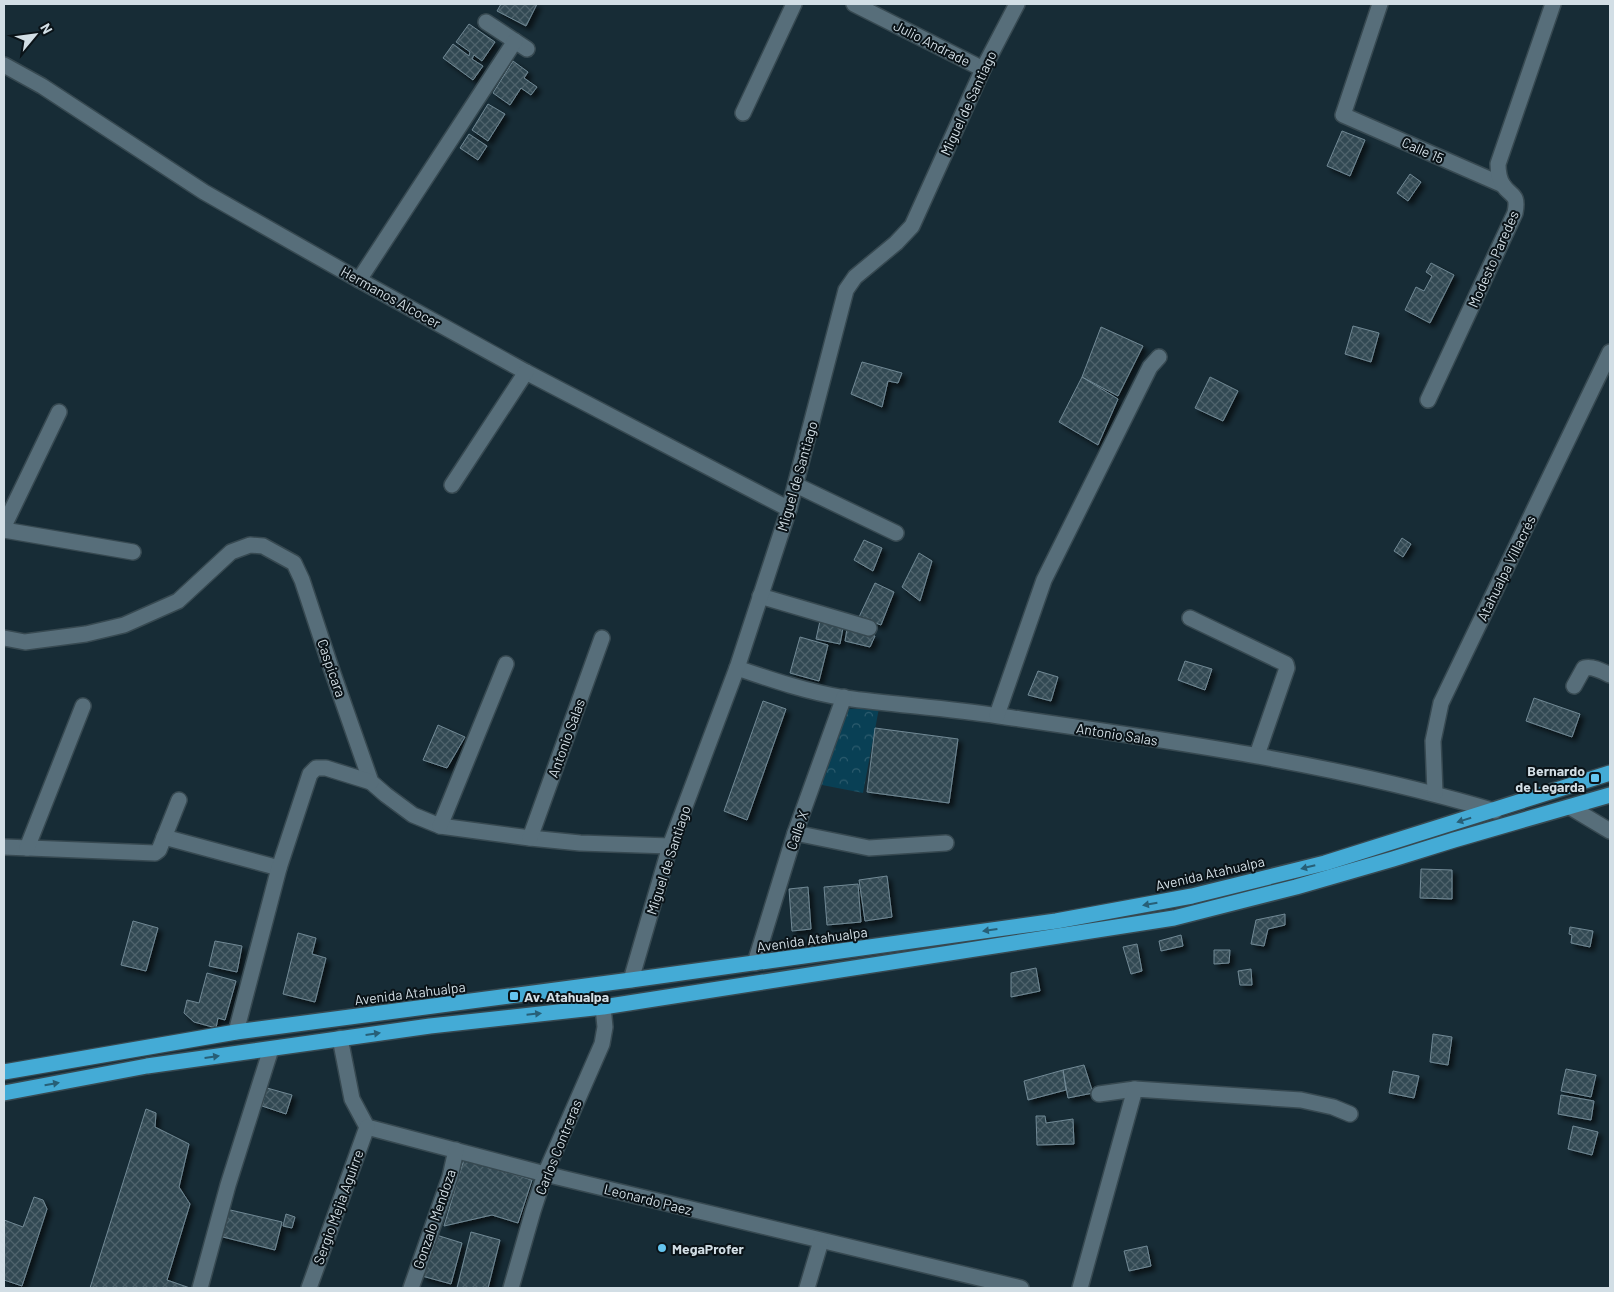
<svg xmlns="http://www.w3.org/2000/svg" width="1614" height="1292" font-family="Barlow,sans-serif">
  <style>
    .park { fill: url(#park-crowns) }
    .building { fill: url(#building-cross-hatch); stroke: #718995; filter: url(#shadow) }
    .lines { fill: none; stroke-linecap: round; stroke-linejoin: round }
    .street-casing { stroke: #374951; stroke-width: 18 }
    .highway-casing { stroke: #374951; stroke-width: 18 }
    .street { stroke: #576e7a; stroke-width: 15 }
    .highway { stroke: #44abd6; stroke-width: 15 }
    .oneway { fill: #275f77 }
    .poi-dot { fill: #65c5ef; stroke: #0a1318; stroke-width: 2 }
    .labels { text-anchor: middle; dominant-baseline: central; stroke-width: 4; stroke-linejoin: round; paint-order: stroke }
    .street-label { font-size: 14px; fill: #d2dee5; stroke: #0a1318 }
    .poi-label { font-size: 14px; font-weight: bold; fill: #d2dee5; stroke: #0a1318; text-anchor: start }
  </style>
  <defs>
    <pattern id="park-crowns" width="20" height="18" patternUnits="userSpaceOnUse" patternTransform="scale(1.25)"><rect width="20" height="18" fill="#094055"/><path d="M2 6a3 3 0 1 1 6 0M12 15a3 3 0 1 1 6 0" fill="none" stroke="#2c5b6d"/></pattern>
    <pattern id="building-cross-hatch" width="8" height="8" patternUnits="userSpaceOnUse" patternTransform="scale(1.25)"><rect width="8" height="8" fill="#324953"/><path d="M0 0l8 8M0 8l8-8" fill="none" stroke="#4f636c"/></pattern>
    <filter id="shadow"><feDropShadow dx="4" dy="4" stdDeviation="2.5" flood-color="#0009"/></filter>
  </defs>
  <rect width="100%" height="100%" fill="#172c36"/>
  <path class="park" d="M 879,708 L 863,793 L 817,784 L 846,709 Z"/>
  <g class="building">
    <path d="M 501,4 L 537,4 L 526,26 L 497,11 Z"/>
    <path d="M 469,24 L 495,42 L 482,61 L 474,55 L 472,59 L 483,66 L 473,80 L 443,58 L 453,44 L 469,56 L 470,52 L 456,42 Z"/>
    <path d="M 513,61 L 528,72 L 524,78 L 537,87 L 531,95 L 521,88 L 510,105 L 493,93 Z"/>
    <path d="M 488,104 L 505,114 L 488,141 L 472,130 Z"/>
    <path d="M 1342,131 L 1365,140 L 1350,176 L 1327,166 Z"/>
    <path d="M 469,134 L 487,146 L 478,160 L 460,148 Z"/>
    <path d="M 1410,174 L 1421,182 L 1408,201 L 1397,193 Z"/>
    <path d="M 1431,263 L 1454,275 L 1430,323 L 1405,310 L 1416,287 L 1424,291 L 1432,276 L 1426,272 Z"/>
    <path d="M 1353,326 L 1379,333 L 1371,362 L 1345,354 Z"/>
    <path d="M 1101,327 L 1143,346 L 1118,396 L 1082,377 Z"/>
    <path d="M 862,362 L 902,373 L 898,383 L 888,381 L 882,407 L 851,394 Z"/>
    <path d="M 1082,377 L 1118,399 L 1098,445 L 1059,422 Z"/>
    <path d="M 1210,377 L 1238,391 L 1223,421 L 1195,408 Z"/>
    <path d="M 1402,538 L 1411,544 L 1403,557 L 1394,551 Z"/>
    <path d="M 864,540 L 882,548 L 873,571 L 854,560 Z"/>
    <path d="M 919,553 L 932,561 L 920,601 L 902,587 Z"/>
    <path d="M 875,583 L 894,592 L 881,625 L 859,617 Z"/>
    <path d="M 820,621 L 843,628 L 840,644 L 816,639 Z"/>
    <path d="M 847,629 L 875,636 L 870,647 L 845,641 Z"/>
    <path d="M 800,637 L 828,645 L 819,681 L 790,673 Z"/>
    <path d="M 1185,661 L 1212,669 L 1205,690 L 1178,680 Z"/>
    <path d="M 1038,671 L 1058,677 L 1051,701 L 1028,695 Z"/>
    <path d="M 1534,698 L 1580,714 L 1572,737 L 1526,721 Z"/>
    <path d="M 763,701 L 786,709 L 747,820 L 724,811 Z"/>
    <path d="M 438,725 L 465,737 L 447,768 L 423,760 Z"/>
    <path d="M 875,728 L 958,739 L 949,803 L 867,792 Z"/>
    <path d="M 1421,869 L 1452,870 L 1452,899 L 1420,898 Z"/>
    <path d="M 887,876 L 892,917 L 865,921 L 859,880 Z"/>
    <path d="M 858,884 L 861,922 L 827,925 L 824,887 Z"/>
    <path d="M 808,887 L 811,929 L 792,931 L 789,889 Z"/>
    <path d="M 1285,914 L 1285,925 L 1268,929 L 1264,946 L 1251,944 L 1256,920 Z"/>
    <path d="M 133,921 L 158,928 L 146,971 L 121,965 Z"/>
    <path d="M 1570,927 L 1593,931 L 1590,947 L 1571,943 L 1572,935 L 1569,934 Z"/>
    <path d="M 298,933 L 316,938 L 312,954 L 326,958 L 315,1002 L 283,994 Z"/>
    <path d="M 1181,935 L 1183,946 L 1161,951 L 1159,941 Z"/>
    <path d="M 215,941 L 242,946 L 237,972 L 209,966 Z"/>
    <path d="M 1137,944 L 1142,971 L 1131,974 L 1123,947 Z"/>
    <path d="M 1214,950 L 1230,950 L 1229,963 L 1214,964 Z"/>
    <path d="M 1036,968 L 1040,991 L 1011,997 L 1011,973 Z"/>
    <path d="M 1251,969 L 1252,985 L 1240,985 L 1238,971 Z"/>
    <path d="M 207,973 L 236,981 L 225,1020 L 218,1018 L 216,1028 L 194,1022 L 184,1013 L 187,1000 L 199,1003 Z"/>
    <path d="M 1433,1034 L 1452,1037 L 1448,1065 L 1430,1062 Z"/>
    <path d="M 1084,1065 L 1093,1093 L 1068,1098 L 1063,1070 Z"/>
    <path d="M 1566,1069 L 1596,1075 L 1591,1097 L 1561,1091 Z"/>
    <path d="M 1063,1070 L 1066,1090 L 1028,1100 L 1024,1081 Z"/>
    <path d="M 1393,1071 L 1419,1076 L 1414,1098 L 1389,1093 Z"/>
    <path d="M 267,1088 L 292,1095 L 286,1114 L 262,1106 Z"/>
    <path d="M 1561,1095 L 1594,1101 L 1591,1120 L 1558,1114 Z"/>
    <path d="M 146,1109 L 156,1113 L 155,1127 L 189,1144 L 179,1187 L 190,1204 L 167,1280 L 190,1288 L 90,1288 Z"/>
    <path d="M 1036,1116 L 1045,1116 L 1046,1123 L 1073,1119 L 1074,1144 L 1037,1145 Z"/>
    <path d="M 1573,1126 L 1598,1132 L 1592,1155 L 1568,1149 Z"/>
    <path d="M 464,1159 L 532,1180 L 518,1223 L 492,1215 L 444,1226 Z"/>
    <path d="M 34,1197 L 43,1200 L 47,1209 L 22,1286 L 4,1280 L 4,1220 L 23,1227 Z"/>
    <path d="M 226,1209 L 282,1222 L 275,1250 L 219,1236 Z"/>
    <path d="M 286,1214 L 295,1217 L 292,1228 L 283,1226 Z"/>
    <path d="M 471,1232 L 500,1240 L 488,1288 L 457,1288 Z"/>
    <path d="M 433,1234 L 462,1243 L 451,1284 L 422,1276 Z"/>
    <path d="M 1147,1246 L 1151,1266 L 1129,1271 L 1124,1251 Z"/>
  </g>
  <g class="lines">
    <g class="street-casing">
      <g id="street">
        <path d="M 854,4 L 983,69"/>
        <path d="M 1380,4 L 1343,115 L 1503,185"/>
        <path d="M 486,22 L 527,49"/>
        <path d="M 4,65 L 42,86 L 204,192 L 359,280 L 526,372 L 789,509"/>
        <path d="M 743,113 L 794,4"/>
        <path d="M 359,280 L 515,41"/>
        <path d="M 1428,400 L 1515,213 C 1519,193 1511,197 1503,185 C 1499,179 1498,171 1498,164 L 1553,4"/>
        <path d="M 452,485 L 526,372"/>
        <path d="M 796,485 L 896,533"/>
        <path d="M 4,526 L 59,412"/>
        <path d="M 4,530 L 133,552"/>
        <path d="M 760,596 L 869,628"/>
        <path d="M 1190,618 L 1286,664 L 1287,668 L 1257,755"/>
        <path d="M 4,638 L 25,642 L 86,634 L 124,625 L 178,601 L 231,552 L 250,545 L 263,546 L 294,563 L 302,580 L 330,665 L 371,782 L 386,795 L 413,815 L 440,826 L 530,838 L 580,843 L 670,846"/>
        <path d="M 737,668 C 772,680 808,692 845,698 C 896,705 948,708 999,716 C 1166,740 1334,763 1495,811"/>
        <path d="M 1574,686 L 1584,668 C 1593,666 1602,671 1610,675"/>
        <path d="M 997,715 L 1044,580 L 1150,367 L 1159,357"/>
        <path d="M 1435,793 L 1433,741 L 1441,703 L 1610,352"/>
        <path d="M 1570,807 L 1610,831"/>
        <path d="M 440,826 L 506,664"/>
        <path d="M 795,833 L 869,848 L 946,843"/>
        <path d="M 164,837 L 279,868"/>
        <path d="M 530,838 L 602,638"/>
        <path d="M 4,847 L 155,853 L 159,850 L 179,800"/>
        <path d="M 27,848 L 83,706"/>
        <path d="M 755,963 L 795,833 L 844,697"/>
        <path d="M 631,980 L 670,846 L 737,668 L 789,509 L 846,290 L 855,277 L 896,243 L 912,226 L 983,69 L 1017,4"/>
        <path d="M 236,1032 L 279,868 L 310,774 L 316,768 L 326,768 L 371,782"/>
        <path d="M 340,1038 L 352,1099 L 367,1127 L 545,1174 L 1021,1288"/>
        <path d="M 1099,1094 L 1135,1089"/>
        <path d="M 200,1288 L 228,1185 L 271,1049"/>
        <path d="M 309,1288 L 367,1127"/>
        <path d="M 411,1288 L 450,1177 L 456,1150"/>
        <path d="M 511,1288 L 533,1211 L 545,1174 L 602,1044 L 605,1027 L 603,1007"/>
        <path d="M 807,1288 L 821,1241"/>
        <path d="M 1080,1288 L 1135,1089 L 1301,1100 L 1333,1107 L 1350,1114"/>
      </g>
    </g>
    <g class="highway-casing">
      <g id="highway">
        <path d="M 4,1072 L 236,1032 L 631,980 L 1056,921 L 1192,896 L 1325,863 L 1610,773"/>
        <path d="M 4,1093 L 147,1066 L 430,1026 L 603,1007 L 1174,918 L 1296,887 L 1393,859 L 1454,840 L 1610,795"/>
      </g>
    </g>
    <use href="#street" class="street"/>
    <use href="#highway" class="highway"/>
  </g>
  <defs><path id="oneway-solid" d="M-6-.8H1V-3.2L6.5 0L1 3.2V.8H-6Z" transform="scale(1.25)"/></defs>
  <g class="oneway">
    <use href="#oneway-solid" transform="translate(1464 820) rotate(163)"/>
    <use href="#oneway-solid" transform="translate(1308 867) rotate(166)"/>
    <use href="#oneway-solid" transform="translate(1150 904) rotate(170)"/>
    <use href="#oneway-solid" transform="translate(990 930) rotate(172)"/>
    <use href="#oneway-solid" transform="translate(534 1014) rotate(-6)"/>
    <use href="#oneway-solid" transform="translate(373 1034) rotate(-8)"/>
    <use href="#oneway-solid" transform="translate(212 1057) rotate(-8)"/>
    <use href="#oneway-solid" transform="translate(52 1084) rotate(-10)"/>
  </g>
  <g class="poi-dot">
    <rect x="1590" y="773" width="10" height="10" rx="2.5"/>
    <rect x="509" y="991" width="10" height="10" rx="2.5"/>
    <circle cx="662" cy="1248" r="5"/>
  </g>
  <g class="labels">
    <g class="street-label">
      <text transform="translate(932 43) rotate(27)">Julio Andrade</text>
      <text transform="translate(968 103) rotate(-65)">Miguel de Santiago</text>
      <text transform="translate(1423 150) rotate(24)">Calle 15</text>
      <text transform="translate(1493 259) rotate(-66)">Modesto Paredes</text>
      <text transform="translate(391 297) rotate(29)">Hermanos Alcocer</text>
      <text transform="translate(797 476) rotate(-74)">Miguel de Santiago</text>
      <text transform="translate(1506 568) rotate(-64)">Atahualpa Villacrés</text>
      <text transform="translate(332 668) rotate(71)">Caspicara</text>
      <text transform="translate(1117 734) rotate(9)">Antonio Salas</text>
      <text transform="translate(566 738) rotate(-70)">Antonio Salas</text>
      <text transform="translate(797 830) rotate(-71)">Calle X</text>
      <text transform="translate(668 860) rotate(-72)">Miguel de Santiago</text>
      <text transform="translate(1210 873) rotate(-13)">Avenida Atahualpa</text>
      <text transform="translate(812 939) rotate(-8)">Avenida Atahualpa</text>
      <text transform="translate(410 993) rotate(-7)">Avenida Atahualpa</text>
      <text transform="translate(558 1147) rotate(-68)">Carlos Contreras</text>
      <text transform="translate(648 1199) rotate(14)">Leonardo Paez</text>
      <text transform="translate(338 1207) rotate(-70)">Sergio Mejia Aguirre</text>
      <text transform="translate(434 1219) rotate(-71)">Gonzalo Mendoza</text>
    </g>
    <g class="poi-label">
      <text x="1585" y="770" text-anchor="end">Bernardo<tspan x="1585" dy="16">de Legarda</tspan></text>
      <text x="524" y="996">Av. Atahualpa</text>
      <text x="672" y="1248">MegaProfer</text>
    </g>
  </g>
  <rect width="1614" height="1292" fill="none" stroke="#d2dee5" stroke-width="10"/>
  <g transform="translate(35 35) rotate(61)" stroke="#0a1318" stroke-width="4" paint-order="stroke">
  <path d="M0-4L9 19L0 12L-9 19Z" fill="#d2dee5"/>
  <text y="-8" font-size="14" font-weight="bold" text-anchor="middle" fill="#d2dee5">N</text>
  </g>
</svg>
